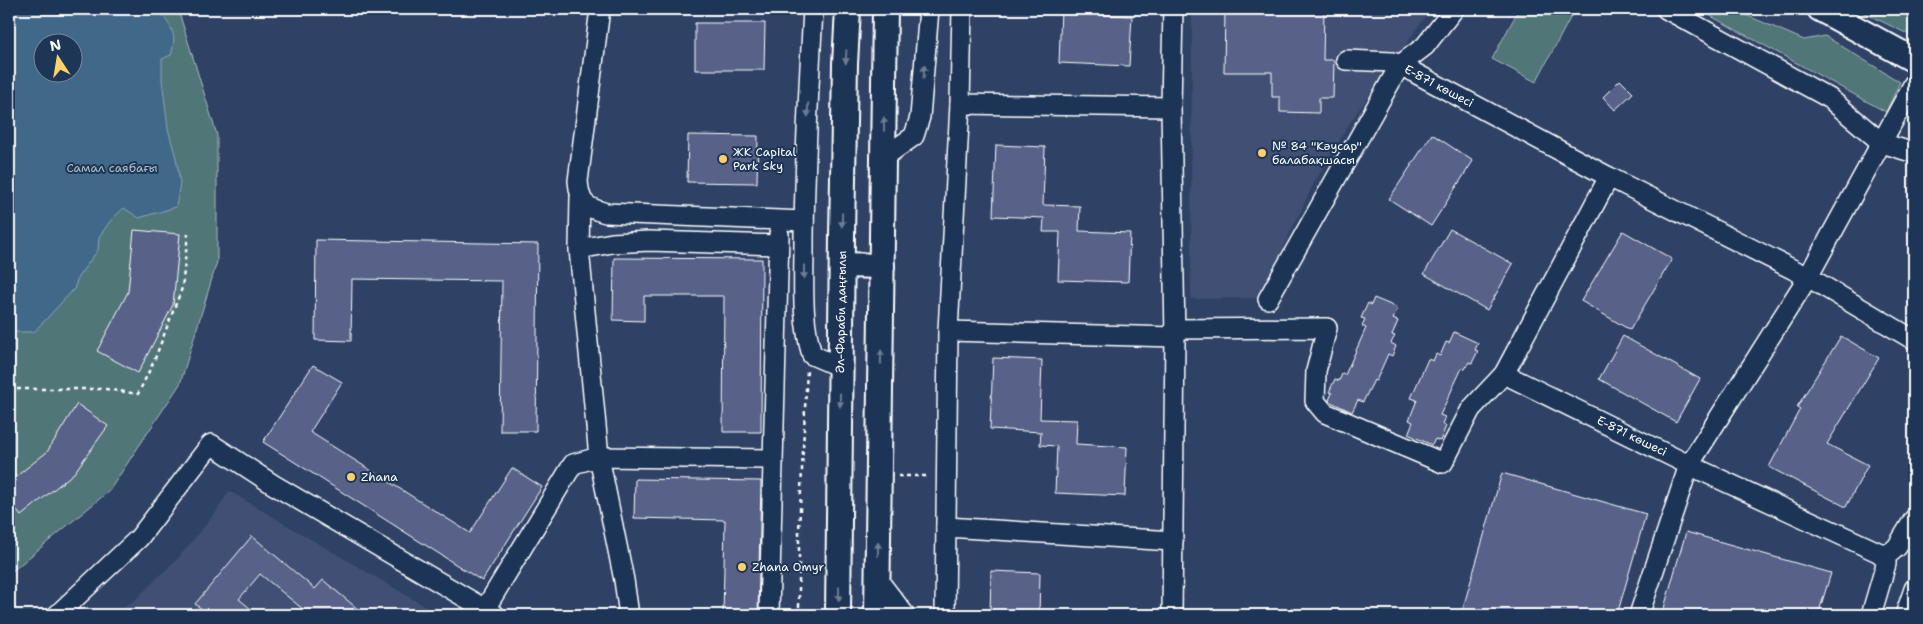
<svg xmlns="http://www.w3.org/2000/svg" width="1923" height="624" font-family="'Shantell Sans',sans-serif">
  <style>
    .built { fill: #405073 }
    .green { fill: #517678; stroke: #a8babc; fill-rule: evenodd }
    .water { fill: #406788; stroke: #8ca4b8; fill-rule: evenodd }
    .building { fill: #596289; stroke: #fff }
    .lines { fill: none; stroke-linecap: round; stroke-linejoin: round }
    .minor-casing { stroke: #fff; stroke-width: 22 }
    .major-casing { stroke: #fff; stroke-width: 28 }
    .path { stroke: #fff; stroke-width: 2.5; stroke-dasharray: 4 4; stroke-linecap: butt }
    .minor { stroke: #1d3557; stroke-width: 19 }
    .major { stroke: #1d3557; stroke-width: 24 }
    .oneway { fill: #6c7c92 }
    .poi-dot { fill: #ffd166; stroke: #1d3557; stroke-width: 2 }
    .labels { text-anchor: middle; dominant-baseline: central; stroke-width: 4; stroke-linejoin: round; paint-order: stroke }
    .street-label { font-size: 12px; fill: #fff; stroke: #1d3557 }
    .poi-label { font-size: 12px; fill: #fff; stroke: #1d3557; text-anchor: start }
    .park-label { font-size: 12px; fill: #b1c1c2; stroke: #1d3557 }
  </style>
  <rect width="100%" height="100%" fill="#2f4266"/>
  <filter id="ink" filterUnits="userSpaceOnUse"><feTurbulence type="fractalNoise" baseFrequency=".02" numOctaves="2"/><feDisplacementMap in="SourceGraphic" scale="10" xChannelSelector="R" yChannelSelector="G"/><feConvolveMatrix kernelMatrix="1 2 1 2 8 2 1 2 1" color-interpolation-filters="sRGB"/></filter>
  <g filter="url(#ink)">
    <g class="built">
      <path d="M 1192,9 L 1431,9 L 1351,121 L 1313,185 L 1259,298 L 1191,299 Z"/>
      <path d="M 229,491 L 440,615 L 113,615 L 135,600 L 179,557 L 216,512 Z"/>
    </g>
    <g class="green">
      <path d="M 9,9 L 178,9 L 217,135 L 217,262 L 180,384 L 109,491 L 9,574 ZM 42,42 L 72,42 L 72,72 L 42,72 Z"/>
      <path d="M 1519,9 L 1575,9 L 1536,82 L 1492,59 Z"/>
      <path d="M 1698,9 L 1732,9 L 1804,40 L 1825,36 L 1900,82 L 1886,112 Z"/>
      <path d="M 1856,9 L 1914,9 L 1914,37 Z"/>
    </g>
    <path class="water" d="M 9,9 L 158,9 C 171,27 178,33 171,55 L 162,59 L 162,79 L 168,129 L 176,158 L 180,183 L 176,207 L 139,218 L 124,208 L 111,220 L 99,237 L 98,250 L 78,277 L 74,289 L 34,332 L 9,332 ZM 42,42 L 72,42 L 72,72 L 42,72 Z"/>
    <g class="building">
      <path d="M 1061,9 L 1080,9 L 1080,14 L 1132,16 L 1129,66 L 1059,63 Z"/>
      <path d="M 1225,9 L 1324,9 L 1323,60 L 1334,60 L 1333,98 L 1319,98 L 1319,113 L 1280,112 L 1280,97 L 1272,97 L 1272,72 L 1224,72 Z"/>
      <path d="M 695,23 L 765,23 L 764,70 L 695,70 Z"/>
      <path d="M 1620,80 L 1633,93 L 1615,110 L 1603,97 Z"/>
      <path d="M 1432,134 L 1473,161 L 1431,226 L 1389,199 Z"/>
      <path d="M 688,135 L 758,136 L 757,183 L 687,182 Z"/>
      <path d="M 996,145 L 1045,147 L 1043,205 L 1080,206 L 1079,231 L 1130,233 L 1128,282 L 1058,280 L 1060,232 L 1043,232 L 1044,218 L 993,216 Z"/>
      <path d="M 1450,229 L 1513,264 L 1487,310 L 1424,274 Z"/>
      <path d="M 134,230 L 180,234 L 173,305 L 138,373 L 97,351 L 128,292 Z"/>
      <path d="M 1623,231 L 1672,259 L 1630,330 L 1581,301 Z"/>
      <path d="M 316,240 L 538,244 L 536,431 L 500,431 L 502,281 L 352,279 L 351,341 L 315,340 Z"/>
      <path d="M 614,258 L 762,259 L 761,432 L 723,432 L 724,296 L 644,296 L 644,321 L 613,320 Z"/>
      <path d="M 1374,298 L 1398,308 L 1393,319 L 1398,321 L 1392,335 L 1395,336 L 1391,343 L 1396,346 L 1392,356 L 1388,354 L 1376,381 L 1374,380 L 1363,402 L 1358,400 L 1352,412 L 1331,402 L 1329,400 L 1332,393 L 1329,392 L 1335,379 L 1339,381 L 1342,374 L 1345,375 L 1366,328 L 1362,326 L 1365,319 L 1361,318 L 1368,303 L 1371,305 Z"/>
      <path d="M 1454,332 L 1478,343 L 1475,350 L 1478,351 L 1472,363 L 1469,362 L 1465,369 L 1462,368 L 1440,415 L 1445,417 L 1442,424 L 1446,426 L 1440,441 L 1435,439 L 1432,445 L 1408,434 L 1413,422 L 1409,420 L 1417,400 L 1411,398 L 1428,359 L 1433,361 L 1436,354 L 1440,356 L 1446,342 L 1449,343 Z"/>
      <path d="M 1623,336 L 1700,379 L 1676,422 L 1599,379 Z"/>
      <path d="M 1841,336 L 1879,358 L 1827,444 L 1868,465 L 1846,507 L 1769,467 L 1800,409 L 1797,407 Z"/>
      <path d="M 993,358 L 1042,360 L 1040,419 L 1077,420 L 1076,444 L 1127,447 L 1125,496 L 1055,493 L 1057,446 L 1040,445 L 1041,432 L 990,429 Z"/>
      <path d="M 313,365 L 342,382 L 310,432 L 470,533 L 512,468 L 542,487 L 482,581 L 263,442 Z"/>
      <path d="M 77,404 L 108,426 L 74,473 L 21,516 L 9,500 L 9,482 L 47,452 Z"/>
      <path d="M 1502,473 L 1646,514 L 1617,615 L 1461,615 Z"/>
      <path d="M 635,479 L 761,481 L 758,615 L 723,615 L 725,520 L 634,518 Z"/>
      <path d="M 1686,532 L 1831,573 L 1818,615 L 1662,615 Z"/>
      <path d="M 252,536 L 315,589 L 323,580 L 365,615 L 310,615 L 260,574 L 239,599 L 258,615 L 209,615 L 195,604 Z"/>
      <path d="M 991,571 L 1040,573 L 1039,615 L 990,615 Z"/>
    </g>
    <g class="lines">
      <g class="minor-casing">
        <g id="minor">
          <path d="M 600,9 L 578,181 C 580,204 585,207 606,213 L 804,221"/>
          <path d="M 813,9 C 809,88 804,167 804,246 C 804,284 801,318 812,355 L 840,367"/>
          <path d="M 1666,9 L 1829,98 L 1882,143 L 1914,153"/>
          <path d="M 1346,60 L 1392,62 L 1400,65 L 1609,177 L 1808,277 L 1914,340"/>
          <path d="M 960,104 L 1171,107"/>
          <path d="M 884,157 L 914,136 L 920,117 L 929,9"/>
          <path d="M 579,249 L 580,197"/>
          <path d="M 1268,299 L 1400,65 L 1425,46 L 1454,9"/>
          <path d="M 1174,329 L 1327,328 L 1316,371 L 1315,401 L 1325,413 L 1443,463 L 1471,409 L 1504,374 L 1609,177"/>
          <path d="M 948,331 L 1175,337"/>
          <path d="M 1504,374 L 1689,465 L 1880,553 L 1890,553 L 1897,547 L 1914,519"/>
          <path d="M 946,527 L 1173,541"/>
          <path d="M 878,580 L 905,615"/>
          <path d="M 485,609 L 573,464 L 599,457 L 772,459"/>
          <path d="M 57,615 L 139,538 L 211,444 L 274,485 L 495,615"/>
          <path d="M 629,615 L 624,580 L 599,457 L 579,249 L 612,243 L 649,241 L 778,245"/>
          <path d="M 769,615 L 779,234"/>
          <path d="M 945,615 L 948,331 L 960,104 L 962,9"/>
          <path d="M 1172,615 L 1175,337 L 1171,107 L 1173,9"/>
          <path d="M 1639,615 L 1689,465 L 1808,277 L 1914,83"/>
          <path d="M 1871,615 L 1886,564 L 1886,560 L 1880,553"/>
          <path d="M 1905,615 L 1914,589"/>
        </g>
      </g>
      <g class="major-casing">
        <g id="major">
          <path d="M 1820,9 L 1914,60"/>
          <path d="M 842,265 L 882,266"/>
          <path d="M 838,615 L 842,236 L 845,64 L 848,9"/>
          <path d="M 877,615 L 885,9"/>
        </g>
      </g>
      <g class="path">
        <path d="M 9,389 L 106,389 L 138,394 L 154,361 L 182,288 L 188,234"/>
        <path d="M 898,476 L 930,476"/>
        <path d="M 799,615 L 799,530 L 807,369"/>
      </g>
      <use href="#minor" class="minor"/>
      <use href="#major" class="major"/>
    </g>
    <defs><path id="oneway-solid" d="M-6-.8H1V-3.2L6.5 0L1 3.2V.8H-6Z" transform="scale(1.25)"/></defs>
    <g class="oneway">
      <use href="#oneway-solid" transform="translate(846 57) rotate(93)"/>
      <use href="#oneway-solid" transform="translate(924 72) rotate(-85)"/>
      <use href="#oneway-solid" transform="translate(808 110) rotate(92)"/>
      <use href="#oneway-solid" transform="translate(884 124) rotate(-90)"/>
      <use href="#oneway-solid" transform="translate(842 220) rotate(91)"/>
      <use href="#oneway-solid" transform="translate(804 272) rotate(90)"/>
      <use href="#oneway-solid" transform="translate(881 357) rotate(-89)"/>
      <use href="#oneway-solid" transform="translate(840 400) rotate(90)"/>
      <use href="#oneway-solid" transform="translate(878 549) rotate(-89)"/>
      <use href="#oneway-solid" transform="translate(839 594) rotate(90)"/>
    </g>
  </g>
  <g class="poi-dot">
    <circle cx="1262" cy="153" r="5"/>
    <circle cx="723" cy="159" r="5"/>
    <circle cx="351" cy="477" r="5"/>
    <circle cx="742" cy="567" r="5"/>
  </g>
  <g class="labels">
    <g class="street-label">
      <text transform="translate(1439 86) rotate(28)">Е-871 көшесі</text>
      <text transform="translate(841 312) rotate(-89)">Әл-Фараби даңғылы</text>
      <text transform="translate(1632 436) rotate(26)">Е-871 көшесі</text>
    </g>
    <g class="poi-label">
      <text x="1272" y="146">№ 84 "Кәусар"<tspan x="1272" dy="14">балабақшасы</tspan></text>
      <text x="733" y="152">ЖК Capital<tspan x="733" dy="14">Park Sky</tspan></text>
      <text x="361" y="477">Zhana</text>
      <text x="752" y="567">Zhana Omyr</text>
    </g>
    <g class="park-label">
      <text x="112" y="168">Самал саябағы</text>
    </g>
  </g>
  <rect width="1923" height="624" fill="none" stroke="#1d3557" stroke-width="30"/>
  <rect x="15" y="15" width="1893" height="594" fill="none" stroke="#fff" stroke-width="2" filter="url(#ink)"/>
  <g transform="translate(58 58) rotate(348)"><circle r="24" fill="#1d3557" stroke="#77869a"/>
  <path d="M0-4L9 19L0 12L-9 19Z" fill="#ffd166"/>
  <text y="-8" font-size="14" font-weight="bold" text-anchor="middle" fill="#ffffff">N</text>
  </g>
</svg>
